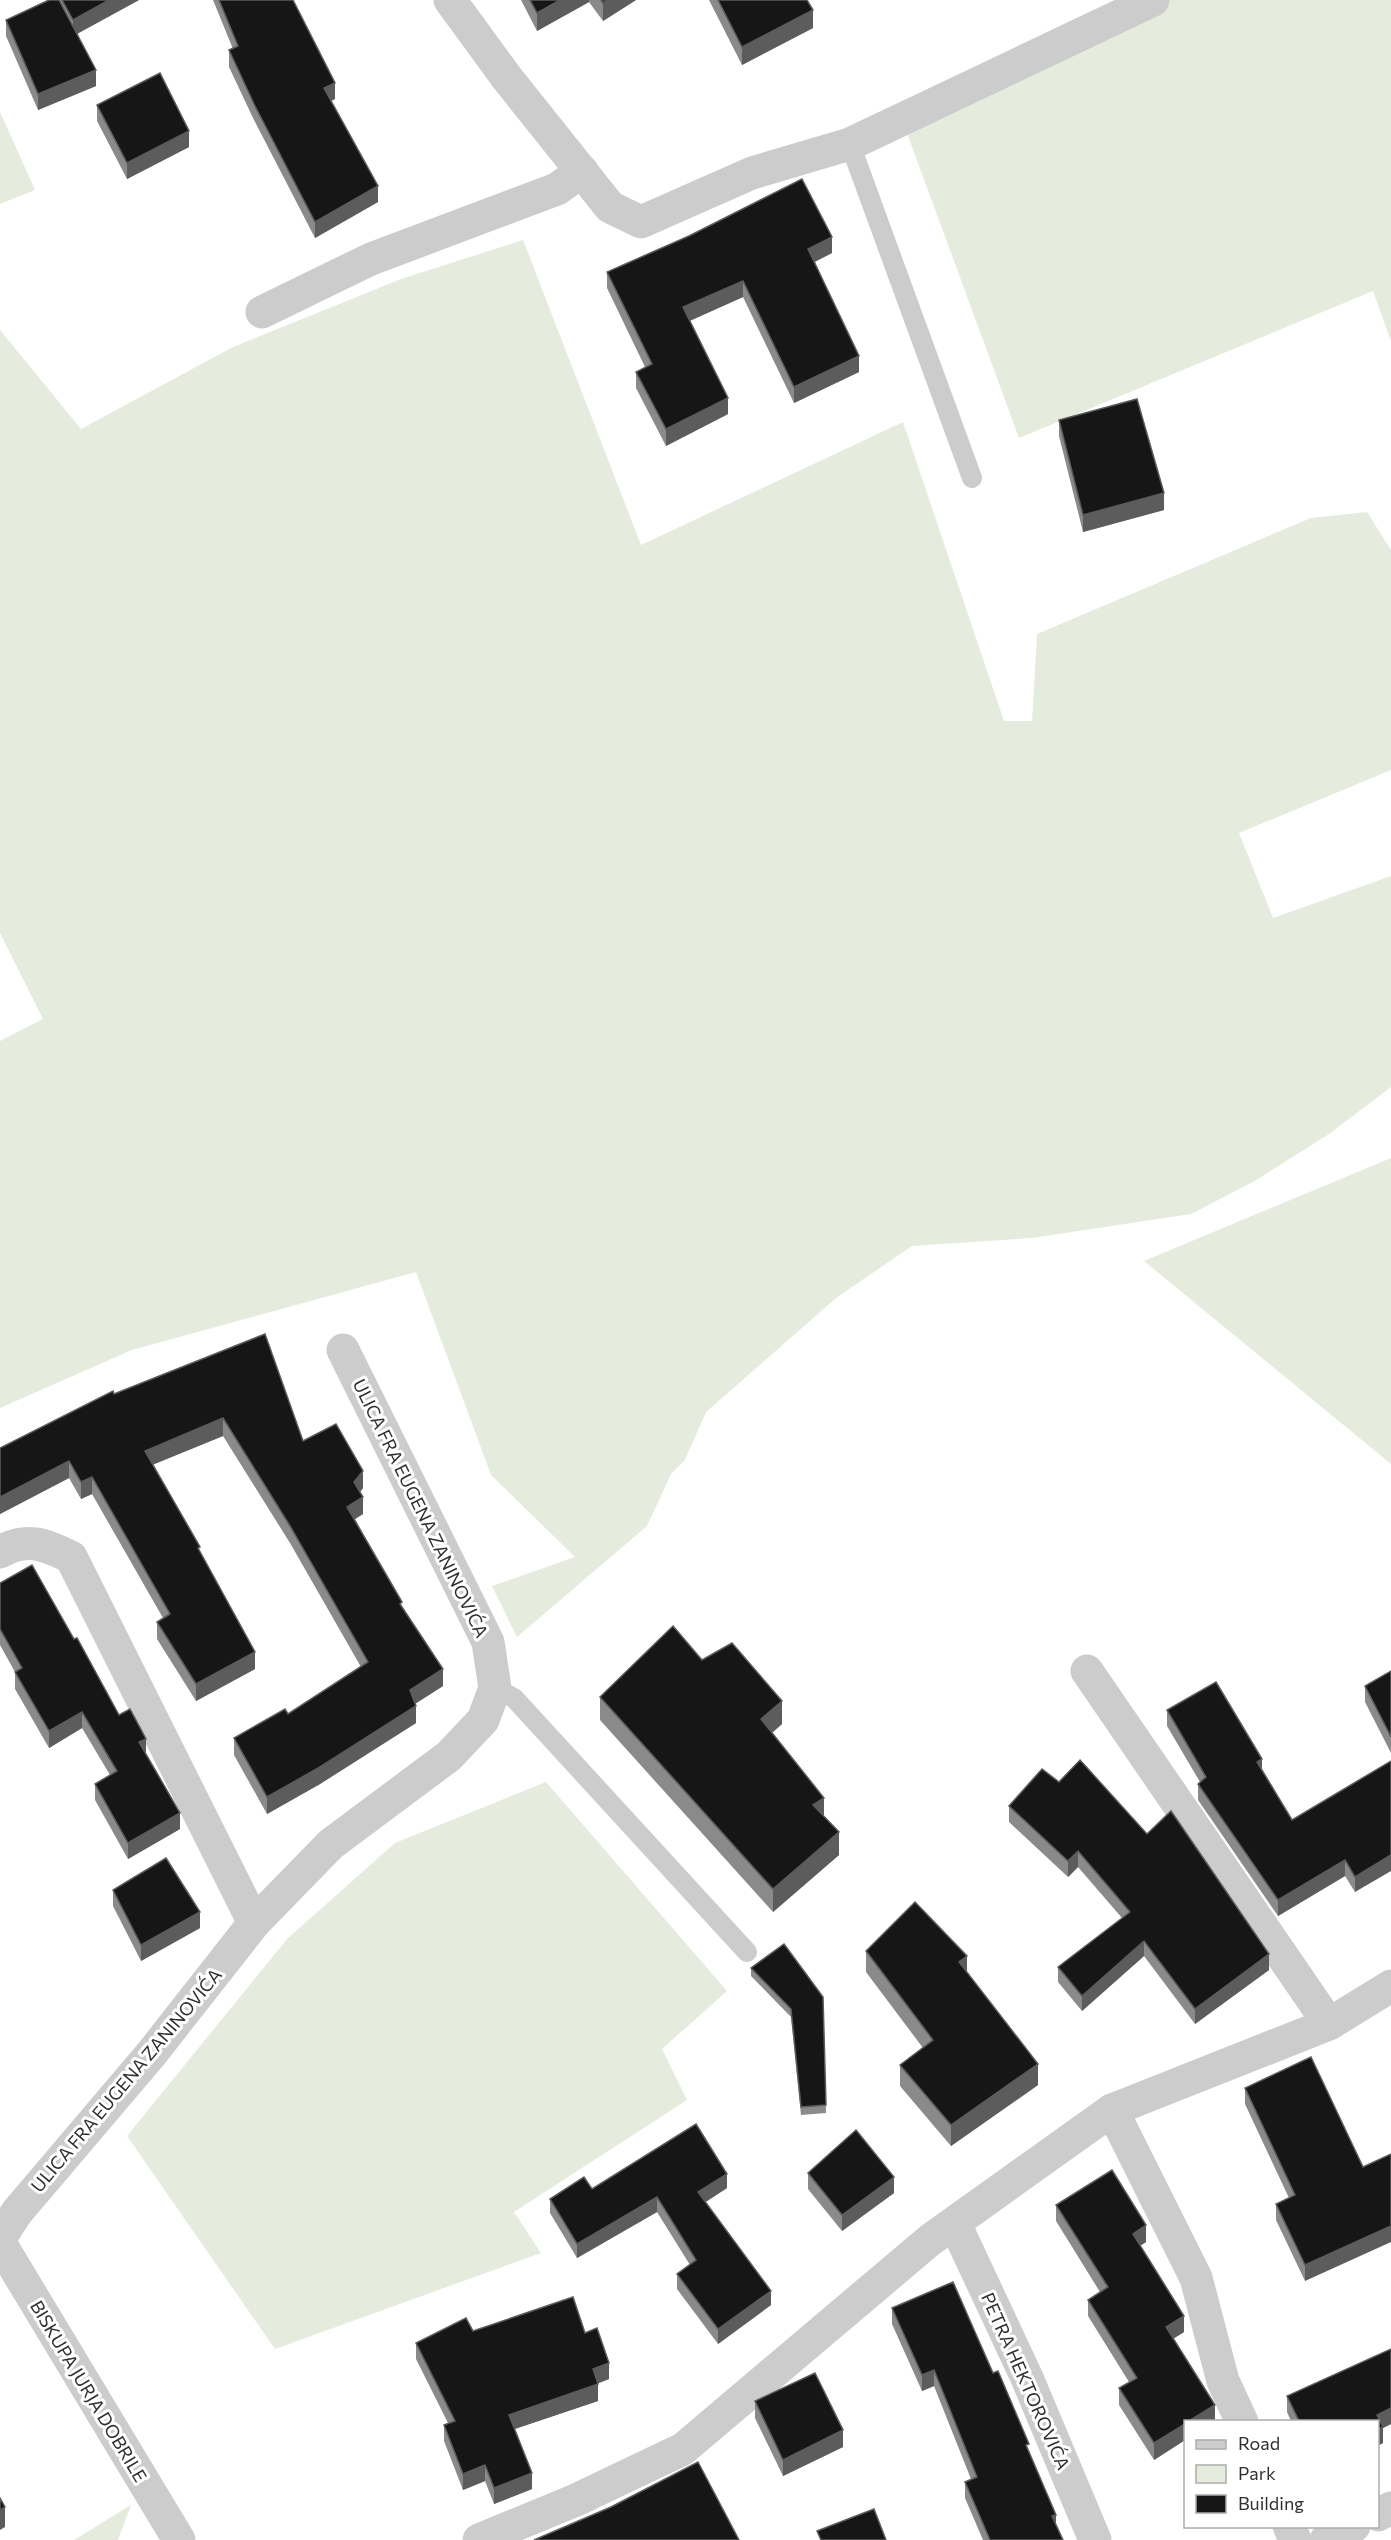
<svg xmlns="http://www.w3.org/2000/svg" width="1391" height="2540" font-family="Commissioner,sans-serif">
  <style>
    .green { fill: #e5ecde }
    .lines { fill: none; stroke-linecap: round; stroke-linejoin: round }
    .service { stroke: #ccc; stroke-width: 20 }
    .minor { stroke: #ccc; stroke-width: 33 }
    .wall { fill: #8a8a8a }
    .shaded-wall { fill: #5c5c5c }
    .building { fill: #161616; stroke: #5c5c5c; stroke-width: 1.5 }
    .labels { text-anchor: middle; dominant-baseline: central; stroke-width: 6; stroke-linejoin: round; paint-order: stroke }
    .street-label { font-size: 18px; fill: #2f2f2f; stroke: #fff }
  </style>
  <rect width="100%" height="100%" fill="#fff"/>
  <g class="green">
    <path d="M 1152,0 L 1391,0 L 1391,341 L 1373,291 L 1019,438 L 904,125 Z"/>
    <path d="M 0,112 L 35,190 L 0,204 Z"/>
    <path d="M 523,240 L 641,545 L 903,422 L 1004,721 L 1032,721 L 1037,634 L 1311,518 L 1367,512 L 1391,550 L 1391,770 L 1239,833 L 1273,918 L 1391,876 L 1391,1087 L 1329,1134 L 1253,1182 L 1191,1214 L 1032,1238 L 912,1246 L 836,1298 L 706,1412 L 685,1460 L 671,1474 L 647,1526 L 517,1637 L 492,1586 L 575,1557 L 491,1475 L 416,1272 L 132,1350 L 0,1408 L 0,1041 L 43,1019 L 0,933 L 0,330 L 81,429 L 233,347 L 401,279 Z"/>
    <path d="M 1391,1158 L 1391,1464 L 1144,1261 Z"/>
    <path d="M 546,1782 L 727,1991 L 662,2049 L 687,2100 L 514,2212 L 541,2253 L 275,2349 L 127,2136 L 287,1939 L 395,1843 Z"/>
    <path d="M 131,2505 L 118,2540 L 74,2540 Z"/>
  </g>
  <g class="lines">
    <g class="service">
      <path d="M 850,144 L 972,478"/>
      <path d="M 495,1688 L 514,1698 L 747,1952"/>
    </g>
    <g class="minor">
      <path d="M 450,0 L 507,78 L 610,207 L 641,222 L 752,173 L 850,144 L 1153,0"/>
      <path d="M 262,312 L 371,259 L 557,189 L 582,171"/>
      <path d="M 0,1552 C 27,1536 45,1545 71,1557 L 254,1923"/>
      <path d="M 1087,1671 L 1329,2024"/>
      <path d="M 1112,2110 L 1196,2278 L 1223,2381 L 1242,2422"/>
      <path d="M 955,2224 L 1027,2378 L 1095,2540"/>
      <path d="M 0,2238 L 17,2212 L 152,2053 L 254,1923 L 331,1844 L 449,1756 L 483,1720 L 495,1688 L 488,1642 L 343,1350"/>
      <path d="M 0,2243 L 179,2540"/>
      <path d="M 1378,2515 L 1391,2508"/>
      <path d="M 1289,2526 L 1295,2540"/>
      <path d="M 479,2540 L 576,2500 L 683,2449 L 930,2240 L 1112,2110 L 1329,2024 L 1391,1986"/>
      <path d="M 1326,2540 L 1354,2526"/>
    </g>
  </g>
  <g class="wall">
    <path d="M 49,0 L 139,0 L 77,34 L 96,86 L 38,110 L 6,36 L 6,20 Z"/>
    <path d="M 213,0 L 293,0 L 335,99 L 331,101 L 378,202 L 315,238 L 254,120 L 229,67 L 229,50 L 233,49 Z"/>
    <path d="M 521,0 L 636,0 L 603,21 L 589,2 L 537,31 Z"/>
    <path d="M 709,0 L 807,0 L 813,28 L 742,65 Z"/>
    <path d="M 97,105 L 189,147 L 127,179 L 97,121 Z"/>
    <path d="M 832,253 L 815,262 L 859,372 L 794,403 L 743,297 L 689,321 L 728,414 L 666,446 L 636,388 L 636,372 L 645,367 L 607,288 L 607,272 Z"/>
    <path d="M 1059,420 L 1164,510 L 1083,532 L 1059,436 Z"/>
    <path d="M 265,1334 L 303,1441 L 363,1488 L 360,1492 L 363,1514 L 355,1519 L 402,1607 L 443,1686 L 415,1704 L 416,1723 L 320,1784 L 267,1814 L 234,1755 L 234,1738 L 288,1714 L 361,1667 L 290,1543 L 223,1436 L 153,1464 L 200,1552 L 255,1669 L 196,1701 L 157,1639 L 157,1622 L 163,1618 L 92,1494 L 81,1499 L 69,1478 L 0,1514 L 0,1448 L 114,1394 Z"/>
    <path d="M 0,1583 L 119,1715 L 146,1754 L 180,1829 L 128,1859 L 95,1800 L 95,1784 L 110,1775 L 82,1728 L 49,1748 L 15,1689 L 15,1672 L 0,1645 Z"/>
    <path d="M 702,1660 L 782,1724 L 772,1733 L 824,1817 L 839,1855 L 773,1912 L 600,1720 L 600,1697 Z"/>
    <path d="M 1391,1671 L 1391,1753 L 1365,1702 L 1365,1686 Z"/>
    <path d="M 1167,1710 L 1262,1769 L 1292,1820 L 1391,1761 L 1355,1892 L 1345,1876 L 1278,1916 L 1198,1800 L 1198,1784 L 1200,1782 L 1167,1726 Z"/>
    <path d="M 1009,1806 L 1269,1970 L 1195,2024 L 1144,1956 L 1082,2011 L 1058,1982 L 1058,1967 L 1122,1918 L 1078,1867 L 1068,1877 L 1009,1822 Z"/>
    <path d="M 113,1890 L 200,1928 L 141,1961 L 113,1906 Z"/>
    <path d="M 866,1951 L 967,1972 L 1038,2085 L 951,2146 L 900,2086 L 900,2065 L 923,2048 L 866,1972 Z"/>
    <path d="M 751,1968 L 823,1997 L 826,2113 L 801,2115 L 791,2017 L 751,1976 Z"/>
    <path d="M 1311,2057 L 1305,2281 L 1276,2220 L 1276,2204 L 1289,2198 L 1245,2104 L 1245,2088 Z"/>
    <path d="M 808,2173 L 894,2193 L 842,2231 L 808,2189 Z"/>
    <path d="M 727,2188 L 705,2202 L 771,2305 L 718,2344 L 677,2289 L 677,2274 L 690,2265 L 657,2212 L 577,2258 L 550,2213 L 550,2199 L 592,2189 Z"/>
    <path d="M 1056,2205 L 1146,2242 L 1140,2246 L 1184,2332 L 1173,2339 L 1215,2421 L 1154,2460 L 1119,2405 L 1119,2388 L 1129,2382 L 1088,2316 L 1088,2300 L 1100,2292 L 1056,2221 Z"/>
    <path d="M 892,2308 L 993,2373 L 1029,2452 L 1056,2525 L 1063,2540 L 983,2540 L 965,2498 L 965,2482 L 971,2479 L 934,2386 L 922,2391 L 892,2324 Z"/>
    <path d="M 473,2331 L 609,2379 L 597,2384 L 598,2401 L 514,2429 L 532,2489 L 494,2504 L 485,2481 L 463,2490 L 444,2441 L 444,2425 L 448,2423 L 416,2359 L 416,2343 Z"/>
    <path d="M 1391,2349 L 1391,2424 L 1383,2428 L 1383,2443 L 1377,2446 L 1377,2421 L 1291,2421 L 1287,2412 L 1287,2396 Z"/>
    <path d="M 755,2401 L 843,2447 L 783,2476 L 755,2418 Z"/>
  </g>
  <g class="shaded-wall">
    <path d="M 109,0 L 139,0 L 73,36 L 73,20 Z"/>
    <path d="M 560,0 L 589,0 L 589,2 L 537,31 L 537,13 Z"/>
    <path d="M 608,0 L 636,0 L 603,21 L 603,3 Z"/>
    <path d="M 813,10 L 813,28 L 742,65 L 742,47 Z"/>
    <path d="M 96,70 L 96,86 L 38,110 L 38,94 Z"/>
    <path d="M 335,83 L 335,99 L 324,104 L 324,88 Z"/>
    <path d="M 189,131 L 189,147 L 127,179 L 127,163 Z"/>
    <path d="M 378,186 L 378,202 L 315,238 L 315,222 Z"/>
    <path d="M 832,237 L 832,253 L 808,265 L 808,249 Z"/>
    <path d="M 743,281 L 743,297 L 683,324 L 683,307 Z"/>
    <path d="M 859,356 L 859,372 L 794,403 L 794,387 Z"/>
    <path d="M 728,398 L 728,414 L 666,446 L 666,429 Z"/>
    <path d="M 1164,493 L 1164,510 L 1083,532 L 1083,515 Z"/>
    <path d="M 223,1418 L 223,1436 L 145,1468 L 145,1451 Z"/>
    <path d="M 69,1461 L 69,1478 L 0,1514 L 0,1497 Z"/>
    <path d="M 363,1471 L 363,1488 L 354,1499 L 354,1482 Z"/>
    <path d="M 92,1477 L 92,1494 L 81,1499 L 81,1482 Z"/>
    <path d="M 363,1497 L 363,1514 L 347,1524 L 347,1507 Z"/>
    <path d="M 255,1652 L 255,1669 L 196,1701 L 196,1684 Z"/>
    <path d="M 443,1669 L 443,1686 L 410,1707 L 410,1690 Z"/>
    <path d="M 782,1701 L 782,1724 L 761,1742 L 761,1719 Z"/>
    <path d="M 416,1706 L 416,1723 L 320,1784 L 267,1814 L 267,1797 Z"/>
    <path d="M 82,1712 L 82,1728 L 49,1748 L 49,1731 Z"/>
    <path d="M 146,1739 L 146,1755 L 139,1742 Z"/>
    <path d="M 1262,1759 L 1262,1775 L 1257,1762 Z"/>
    <path d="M 824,1798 L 824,1822 L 813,1805 Z"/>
    <path d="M 180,1813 L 180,1829 L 128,1859 L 128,1843 Z"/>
    <path d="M 839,1832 L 839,1855 L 773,1912 L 773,1889 Z"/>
    <path d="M 1078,1851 L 1078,1867 L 1068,1877 L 1068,1861 Z"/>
    <path d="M 1391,1855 L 1391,1871 L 1355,1892 L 1355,1877 Z"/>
    <path d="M 1345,1860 L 1345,1876 L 1278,1916 L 1278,1900 Z"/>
    <path d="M 200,1912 L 200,1928 L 141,1961 L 141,1945 Z"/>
    <path d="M 1144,1941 L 1144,1956 L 1082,2011 L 1082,1996 Z"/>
    <path d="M 1269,1954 L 1269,1970 L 1195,2024 L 1195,2009 Z"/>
    <path d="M 967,1956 L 967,1977 L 959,1962 Z"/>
    <path d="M 1038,2064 L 1038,2085 L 951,2146 L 951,2125 Z"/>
    <path d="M 727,2174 L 727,2188 L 698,2207 L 698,2192 Z"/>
    <path d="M 894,2177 L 894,2193 L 842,2231 L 842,2215 Z"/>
    <path d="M 657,2197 L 657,2212 L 577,2258 L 577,2244 Z"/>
    <path d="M 1146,2225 L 1146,2242 L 1133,2250 L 1133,2234 Z"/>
    <path d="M 1391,2226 L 1391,2242 L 1305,2281 L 1305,2265 Z"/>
    <path d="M 771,2291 L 771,2305 L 718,2344 L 718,2329 Z"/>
    <path d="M 1184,2316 L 1184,2332 L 1166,2343 L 1166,2327 Z"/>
    <path d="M 609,2363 L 609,2379 L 593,2385 L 593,2369 Z"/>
    <path d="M 934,2370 L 934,2386 L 922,2391 L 922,2375 Z"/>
    <path d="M 598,2384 L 598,2401 L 509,2431 L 509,2415 Z"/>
    <path d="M 1215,2405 L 1215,2421 L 1189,2421 Z"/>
    <path d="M 1391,2408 L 1391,2424 L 1383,2428 L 1383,2443 L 1377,2446 L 1377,2415 Z"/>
    <path d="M 1185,2424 L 1185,2440 L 1154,2460 L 1154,2443 Z"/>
    <path d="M 843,2430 L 843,2447 L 783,2476 L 783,2460 Z"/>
    <path d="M 485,2465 L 485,2481 L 463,2490 L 463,2474 Z"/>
    <path d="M 532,2473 L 532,2489 L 494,2504 L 494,2488 Z"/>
    <path d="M 5,2507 L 5,2527 L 0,2530 L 0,2510 Z"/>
    <path d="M 1056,2515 L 1056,2531 L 1052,2516 Z"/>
  </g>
  <g class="building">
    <path d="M 49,0 L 59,0 L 96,70 L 38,94 L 6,20 Z"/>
    <path d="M 62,0 L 109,0 L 73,20 Z"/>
    <path d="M 219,0 L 293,0 L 335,83 L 324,88 L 378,186 L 315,222 L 254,104 L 229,50 L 238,46 Z"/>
    <path d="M 530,0 L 560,0 L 537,13 Z"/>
    <path d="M 601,0 L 608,0 L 603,3 Z"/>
    <path d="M 718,0 L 807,0 L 813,10 L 742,47 Z"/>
    <path d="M 160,73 L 189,131 L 127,163 L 97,105 Z"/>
    <path d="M 802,179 L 832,237 L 808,249 L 859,356 L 794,387 L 743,281 L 683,307 L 728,398 L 666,429 L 636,372 L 652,364 L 607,272 L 689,236 Z"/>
    <path d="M 1137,399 L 1164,493 L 1083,515 L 1059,420 Z"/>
    <path d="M 265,1334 L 303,1441 L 336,1424 L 363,1471 L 354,1482 L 363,1497 L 347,1507 L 402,1602 L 400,1604 L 443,1669 L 410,1690 L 416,1706 L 320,1767 L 267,1797 L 234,1738 L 285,1709 L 288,1714 L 368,1662 L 290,1526 L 223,1418 L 145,1451 L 200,1547 L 198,1548 L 255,1652 L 196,1684 L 157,1622 L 170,1614 L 92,1477 L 81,1482 L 69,1461 L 0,1497 L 0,1448 L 113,1391 L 114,1394 Z"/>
    <path d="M 32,1565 L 74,1639 L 77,1638 L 119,1715 L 130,1709 L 146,1739 L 139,1742 L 180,1813 L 128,1843 L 95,1784 L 117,1771 L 82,1712 L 49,1731 L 15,1672 L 22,1668 L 0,1629 L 0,1583 Z"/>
    <path d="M 673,1626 L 702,1660 L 732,1643 L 782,1701 L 761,1719 L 824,1798 L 813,1805 L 839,1832 L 773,1889 L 600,1697 Z"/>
    <path d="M 1391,1671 L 1391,1737 L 1365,1686 Z"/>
    <path d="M 1216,1682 L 1262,1759 L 1257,1762 L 1292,1820 L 1391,1761 L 1391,1855 L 1355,1877 L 1345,1860 L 1278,1900 L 1198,1784 L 1206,1777 L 1167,1710 Z"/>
    <path d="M 1080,1760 L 1147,1834 L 1171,1811 L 1269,1954 L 1195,2009 L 1144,1941 L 1082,1996 L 1058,1967 L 1130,1912 L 1078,1851 L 1068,1861 L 1009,1806 L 1042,1769 L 1059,1782 Z"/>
    <path d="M 166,1858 L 200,1912 L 141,1945 L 113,1890 Z"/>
    <path d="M 915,1902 L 967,1956 L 959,1962 L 1038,2064 L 951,2125 L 900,2065 L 933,2040 L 866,1951 Z"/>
    <path d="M 784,1944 L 823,1997 L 826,2105 L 801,2107 L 791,2009 L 751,1968 Z"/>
    <path d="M 1311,2057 L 1363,2167 L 1391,2154 L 1391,2226 L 1305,2265 L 1276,2204 L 1295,2195 L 1245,2088 Z"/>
    <path d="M 696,2124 L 727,2174 L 698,2192 L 771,2291 L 718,2329 L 677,2274 L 696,2260 L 657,2197 L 577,2244 L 550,2199 L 584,2177 L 592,2189 Z"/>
    <path d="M 856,2130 L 894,2177 L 842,2215 L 808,2173 Z"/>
    <path d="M 1112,2170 L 1146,2225 L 1133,2234 L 1184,2316 L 1166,2327 L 1215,2405 L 1189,2421 L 1185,2421 L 1185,2424 L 1154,2443 L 1119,2388 L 1137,2378 L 1088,2300 L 1108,2287 L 1056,2205 Z"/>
    <path d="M 953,2282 L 993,2373 L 998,2371 L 1029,2444 L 1026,2445 L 1056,2515 L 1052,2516 L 1063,2540 L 990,2540 L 965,2482 L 977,2477 L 934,2370 L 922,2375 L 892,2308 Z"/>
    <path d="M 573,2297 L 585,2333 L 597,2328 L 609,2363 L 593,2369 L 598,2384 L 509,2415 L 532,2473 L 494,2488 L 485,2465 L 463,2474 L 444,2425 L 455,2421 L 416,2343 L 466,2318 L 473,2331 Z"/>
    <path d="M 1391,2349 L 1391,2408 L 1377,2415 L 1383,2427 L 1377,2429 L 1377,2421 L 1299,2421 L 1287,2396 Z"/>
    <path d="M 815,2373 L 843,2430 L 783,2460 L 755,2401 Z"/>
    <path d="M 698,2462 L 739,2540 L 534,2540 L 611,2507 Z"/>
    <path d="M 0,2498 L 5,2507 L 0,2510 Z"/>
    <path d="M 874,2509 L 886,2540 L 821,2540 L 817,2531 Z"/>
  </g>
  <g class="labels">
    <g class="street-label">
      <text transform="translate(421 1508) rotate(64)">ULICA FRA EUGENA ZANINOVIĆA</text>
      <text transform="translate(126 2080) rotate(-50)">ULICA FRA EUGENA ZANINOVIĆA</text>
      <text transform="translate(1026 2381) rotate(66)">PETRA HEKTOROVIĆA</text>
      <text transform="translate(89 2391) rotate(59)">BISKUPA JURJA DOBRILE</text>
    </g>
  </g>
  <rect x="1184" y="2420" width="195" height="108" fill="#ffffff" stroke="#acacac" stroke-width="1.5"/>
  <rect x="1196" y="2440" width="30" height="9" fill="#cccccc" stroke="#acacac" stroke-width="1.5"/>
  <text x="1238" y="2450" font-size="18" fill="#2f2f2f">Road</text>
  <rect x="1196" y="2465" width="30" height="18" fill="#e5ecde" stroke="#acacac" stroke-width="1.5"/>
  <text x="1238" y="2480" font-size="18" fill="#2f2f2f">Park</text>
  <rect x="1196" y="2495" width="30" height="18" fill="#161616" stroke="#acacac" stroke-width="1.5"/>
  <text x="1238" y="2510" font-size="18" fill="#2f2f2f">Building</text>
</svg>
